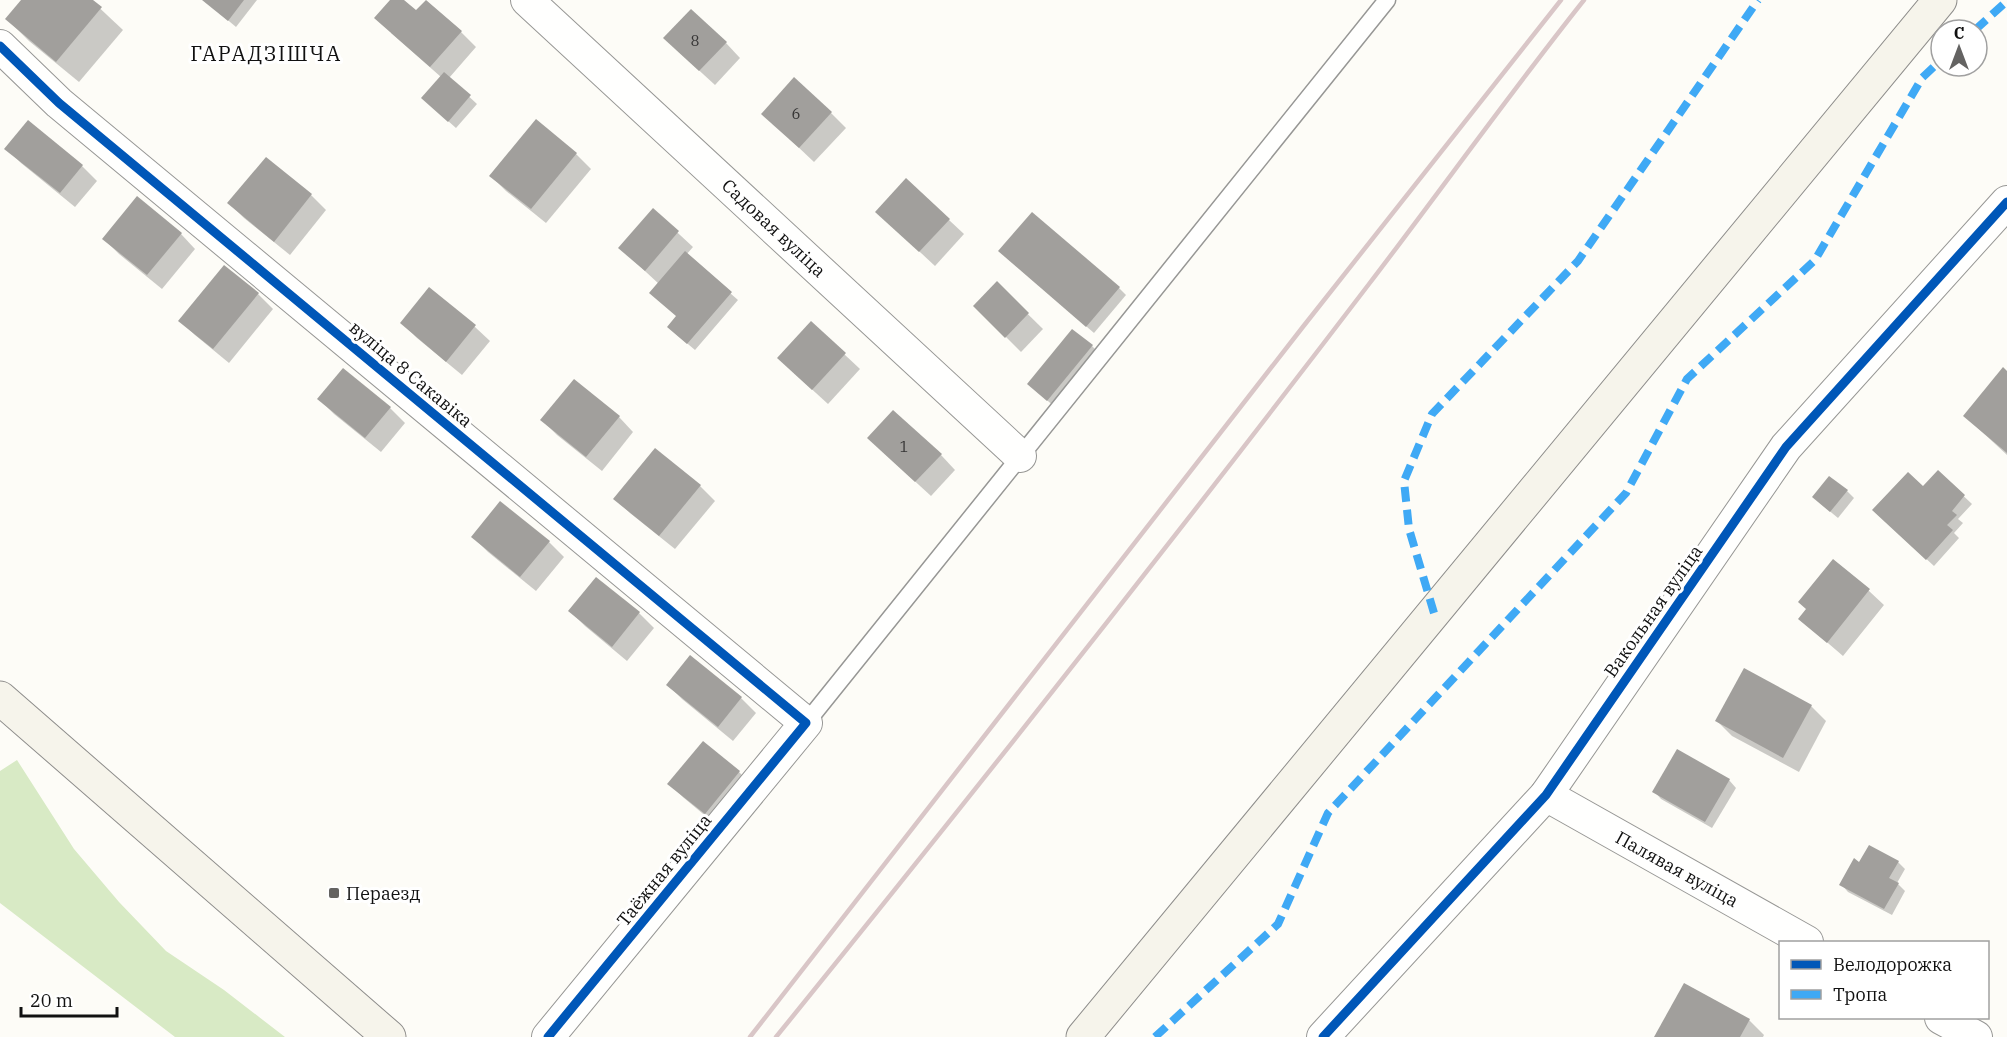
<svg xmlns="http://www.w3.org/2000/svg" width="2007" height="1037" font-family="'IBM Plex Serif',serif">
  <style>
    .forest { fill: #d8eac5 }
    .shadow { fill: #0003 }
    .building { fill: #a19f9c }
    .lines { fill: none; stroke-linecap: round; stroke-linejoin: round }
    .service-casing { stroke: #979795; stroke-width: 19 }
    .minor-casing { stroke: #979795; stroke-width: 34 }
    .secondary-casing { stroke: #8e8d8b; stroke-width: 35 }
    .service { stroke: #fffffe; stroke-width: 16 }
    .minor { stroke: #fffffe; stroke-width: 32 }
    .secondary { stroke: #f6f4eb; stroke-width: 33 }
    .rail { stroke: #d9c6c7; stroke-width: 4.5 }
    .quiet { stroke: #3fa9f5; stroke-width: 8; stroke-dasharray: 15 8; stroke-linecap: butt }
    .cycleway-casing { stroke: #fff; stroke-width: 13 }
    .cycleway { stroke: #0057b8; stroke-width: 9 }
    .poi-dot { fill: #646362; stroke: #fff; stroke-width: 2 }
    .labels { text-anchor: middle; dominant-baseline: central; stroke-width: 6; stroke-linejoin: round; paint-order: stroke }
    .number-label { font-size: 15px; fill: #353434 }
    .street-label { font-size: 18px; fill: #111; stroke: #fff }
    .poi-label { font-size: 18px; fill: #111; stroke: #fff; text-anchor: start }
    .quarter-label { font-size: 21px; letter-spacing: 1.5px; fill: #111; stroke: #fff }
  </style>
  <rect width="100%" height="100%" fill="#fdfcf7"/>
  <path class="forest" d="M 17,760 L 74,849 L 119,902 L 166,951 L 224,990 L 285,1037 L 175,1037 L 0,903 L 0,771 Z"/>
  <g class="shadow">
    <path d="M 23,0 L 91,0 L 123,30 L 79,82 L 29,41 L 7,19 Z"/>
    <path d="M 204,0 L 257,0 L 236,27 Z"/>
    <path d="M 392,0 L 401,0 L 416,13 L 461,32 L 476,47 L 449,78 L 477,104 L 456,128 L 430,105 L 441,77 L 391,33 Z"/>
    <path d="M 726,43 L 740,58 L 715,85 L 680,53 Z"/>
    <path d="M 831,113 L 846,128 L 814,162 L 778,128 Z"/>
    <path d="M 28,122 L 82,166 L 97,181 L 75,207 L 21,163 L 6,148 Z"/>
    <path d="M 576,154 L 591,169 L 546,223 L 506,191 L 491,176 Z"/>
    <path d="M 266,159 L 311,195 L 326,210 L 290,255 L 244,218 L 229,203 Z"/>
    <path d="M 653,210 L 693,247 L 686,255 L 738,300 L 695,350 L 676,334 L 677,316 L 659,284 L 620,248 Z"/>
    <path d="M 949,220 L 964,234 L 935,266 L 892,226 Z"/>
    <path d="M 181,234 L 195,249 L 162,289 L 119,254 L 104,239 Z"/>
    <path d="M 1007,258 L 1119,288 L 1126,295 L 1094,333 Z"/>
    <path d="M 224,267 L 258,294 L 273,309 L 229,363 L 195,335 L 180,321 Z"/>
    <path d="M 997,284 L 1043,329 L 1021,352 L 975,306 Z"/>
    <path d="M 430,289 L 475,327 L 490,341 L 462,375 L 417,338 L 402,323 Z"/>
    <path d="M 811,323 L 860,369 L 828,404 L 794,373 Z"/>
    <path d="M 1092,346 L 1099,353 L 1055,407 L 1036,391 Z"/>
    <path d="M 343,370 L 390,408 L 405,423 L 381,452 L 334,414 L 319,399 Z"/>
    <path d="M 2007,373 L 2007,455 L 1965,416 Z"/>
    <path d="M 619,417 L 633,432 L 602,471 L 557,435 L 542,420 Z"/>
    <path d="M 884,453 L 941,455 L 955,470 L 931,496 Z"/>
    <path d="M 1938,472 L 1972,504 L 1958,519 L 1963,523 L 1954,533 L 1959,538 L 1934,566 L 1881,517 L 1923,488 Z"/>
    <path d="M 700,486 L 715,501 L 675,549 L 630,513 L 615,499 Z"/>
    <path d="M 1847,491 L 1854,498 L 1838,518 L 1821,504 Z"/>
    <path d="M 473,537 L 549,542 L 564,557 L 536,591 L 488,552 Z"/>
    <path d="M 1833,561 L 1869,591 L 1884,605 L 1843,656 L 1800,619 L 1807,610 Z"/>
    <path d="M 597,579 L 639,613 L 654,628 L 627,661 L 585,626 L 570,611 Z"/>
    <path d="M 668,685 L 741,698 L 756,713 L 733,741 L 682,699 Z"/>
    <path d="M 1811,706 L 1826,721 L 1799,772 L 1732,736 L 1717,721 Z"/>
    <path d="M 703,743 L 739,772 L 754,787 L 720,828 L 684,798 L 669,784 Z"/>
    <path d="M 1729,780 L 1736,788 L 1712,828 L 1661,799 L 1654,791 Z"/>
    <path d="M 1898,862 L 1905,869 L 1897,883 L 1905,891 L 1892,915 L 1848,892 L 1841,884 L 1860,864 Z"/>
    <path d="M 1749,1020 L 1764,1035 L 1763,1037 L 1656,1037 Z"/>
  </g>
  <g class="building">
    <path d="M 21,0 L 93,0 L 102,7 L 56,62 L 5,19 Z"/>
    <path d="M 202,0 L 244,0 L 228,21 Z"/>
    <path d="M 390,0 L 404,0 L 416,10 L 426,0 L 462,31 L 430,67 L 374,18 Z"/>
    <path d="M 691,9 L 727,42 L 699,71 L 663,38 Z"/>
    <path d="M 444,72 L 471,95 L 448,122 L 421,98 Z"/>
    <path d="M 794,77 L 832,112 L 799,148 L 761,114 Z"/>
    <path d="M 536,119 L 577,153 L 531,209 L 489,176 Z"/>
    <path d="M 28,120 L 83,165 L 60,193 L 4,149 Z"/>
    <path d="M 266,157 L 312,194 L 274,242 L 227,203 Z"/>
    <path d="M 906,178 L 950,219 L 919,252 L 875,212 Z"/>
    <path d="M 137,196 L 182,233 L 147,275 L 102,239 Z"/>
    <path d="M 653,208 L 679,231 L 645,271 L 618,248 Z"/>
    <path d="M 1032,212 L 1120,287 L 1086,327 L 998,251 Z"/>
    <path d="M 685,251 L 732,292 L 687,344 L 667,327 L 676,316 L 649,293 Z"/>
    <path d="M 224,265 L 259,293 L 213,349 L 178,321 Z"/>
    <path d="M 997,281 L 1029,313 L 1005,338 L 973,306 Z"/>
    <path d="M 429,287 L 476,325 L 446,362 L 400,323 Z"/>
    <path d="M 811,321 L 846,353 L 812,390 L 777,358 Z"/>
    <path d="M 1072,329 L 1093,345 L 1047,401 L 1027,384 Z"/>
    <path d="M 2003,367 L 2007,371 L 2007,453 L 1963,416 Z"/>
    <path d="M 343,368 L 391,407 L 365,438 L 317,399 Z"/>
    <path d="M 574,379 L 620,416 L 586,457 L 540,420 Z"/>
    <path d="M 893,410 L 942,454 L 915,482 L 867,438 Z"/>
    <path d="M 655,448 L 701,485 L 659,536 L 613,499 Z"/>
    <path d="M 1938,470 L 1965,495 L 1952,511 L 1957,515 L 1947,525 L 1953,530 L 1926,560 L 1872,510 L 1908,472 L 1923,486 Z"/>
    <path d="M 1829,476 L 1848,490 L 1830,512 L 1812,497 Z"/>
    <path d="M 500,501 L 550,541 L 520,577 L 471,537 Z"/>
    <path d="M 1833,559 L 1870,589 L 1827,643 L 1798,619 L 1806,609 L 1798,602 Z"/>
    <path d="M 596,577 L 640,612 L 612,647 L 568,611 Z"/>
    <path d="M 690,655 L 742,697 L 718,727 L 666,685 Z"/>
    <path d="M 1744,668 L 1812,705 L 1783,758 L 1715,721 Z"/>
    <path d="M 703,741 L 740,771 L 705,814 L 667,784 Z"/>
    <path d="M 1677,749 L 1730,779 L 1705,822 L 1652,792 Z"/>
    <path d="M 1869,845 L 1899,861 L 1889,878 L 1899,883 L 1884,909 L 1839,885 L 1854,858 L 1859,862 Z"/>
    <path d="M 1684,983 L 1750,1019 L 1740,1037 L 1654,1037 Z"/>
  </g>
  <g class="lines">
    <g class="service-casing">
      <path id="service" d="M 806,723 L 1387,0"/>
    </g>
    <g class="minor-casing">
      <g id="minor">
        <path d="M 527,0 L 1020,456"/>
        <path d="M 0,46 L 59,103 L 806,723 L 548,1037"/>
        <path d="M 1546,795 L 1807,942"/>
        <path d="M 1941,1018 L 1976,1037"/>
        <path d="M 1323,1037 L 1546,795 L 1786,447 L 2007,202"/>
      </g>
    </g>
    <g class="secondary-casing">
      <g id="secondary">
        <path d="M 0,698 L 389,1037"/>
        <path d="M 1083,1037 L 1940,0"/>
      </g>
    </g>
    <use href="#service" class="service"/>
    <use href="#minor" class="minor"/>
    <use href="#secondary" class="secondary"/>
    <g class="rail">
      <path d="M 750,1037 L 1302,328 L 1561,0"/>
      <path d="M 776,1037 C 977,789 1175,538 1369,284 C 1441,190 1510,93 1584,0"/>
    </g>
    <g class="quiet">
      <path d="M 1975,30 L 2007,1"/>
      <path d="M 1434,613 L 1409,529 L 1404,481 L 1432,414 L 1578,261 L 1758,0"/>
      <path d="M 1155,1037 L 1278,924 L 1328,813 L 1626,493 L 1687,379 L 1815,260 L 1922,78 L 1941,60"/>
    </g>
    <g class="cycleway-casing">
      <g id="cycleway">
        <path d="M 0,46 L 59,103 L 806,723 L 548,1037"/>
        <path d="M 1323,1037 L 1546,795 L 1786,447 L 2007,202"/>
      </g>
    </g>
    <use href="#cycleway" class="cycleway"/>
  </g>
  <rect class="poi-dot" x="328" y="887" width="12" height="12" rx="3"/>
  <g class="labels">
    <g class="number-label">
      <text x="695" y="40">8</text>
      <text x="796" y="113">6</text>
      <text x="904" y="446">1</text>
    </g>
    <g class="street-label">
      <text transform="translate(774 228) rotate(43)">Садовая вуліца</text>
      <text transform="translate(411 374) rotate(40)">вуліца 8 Сакавіка</text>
      <text transform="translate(1653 611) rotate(-55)">Вакольная вуліца</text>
      <text transform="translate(1677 869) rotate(29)">Палявая вуліца</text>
      <text transform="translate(664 870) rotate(-51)">Таёжная вуліца</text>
    </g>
    <g class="poi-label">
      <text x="346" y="893">Пераезд</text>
    </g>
    <g class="quarter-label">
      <text x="266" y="53">ГАРАДЗІШЧА</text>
    </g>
  </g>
  <rect x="1779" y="941" width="210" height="78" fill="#ffffff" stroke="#a0a0a0" stroke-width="1.5"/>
  <rect x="1791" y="960" width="30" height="9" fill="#0057b8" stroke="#a0a0a0" stroke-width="1.5"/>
  <text x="1833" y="971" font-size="18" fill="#111111">Велодорожка</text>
  <rect x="1791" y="990" width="30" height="9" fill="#3fa9f5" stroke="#a0a0a0" stroke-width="1.5"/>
  <text x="1833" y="1001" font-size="18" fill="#111111">Тропа</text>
  <g transform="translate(1959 48)"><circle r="28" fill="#ffffff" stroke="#a0a0a0" stroke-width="1.5"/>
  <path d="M0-4.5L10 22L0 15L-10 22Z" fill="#646362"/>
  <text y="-9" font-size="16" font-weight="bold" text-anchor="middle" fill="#111111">С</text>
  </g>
  <path d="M21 1007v9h96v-9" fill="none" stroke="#111111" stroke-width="3"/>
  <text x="30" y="1007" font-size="18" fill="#111111" stroke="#ffffff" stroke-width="4.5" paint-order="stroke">20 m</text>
</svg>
